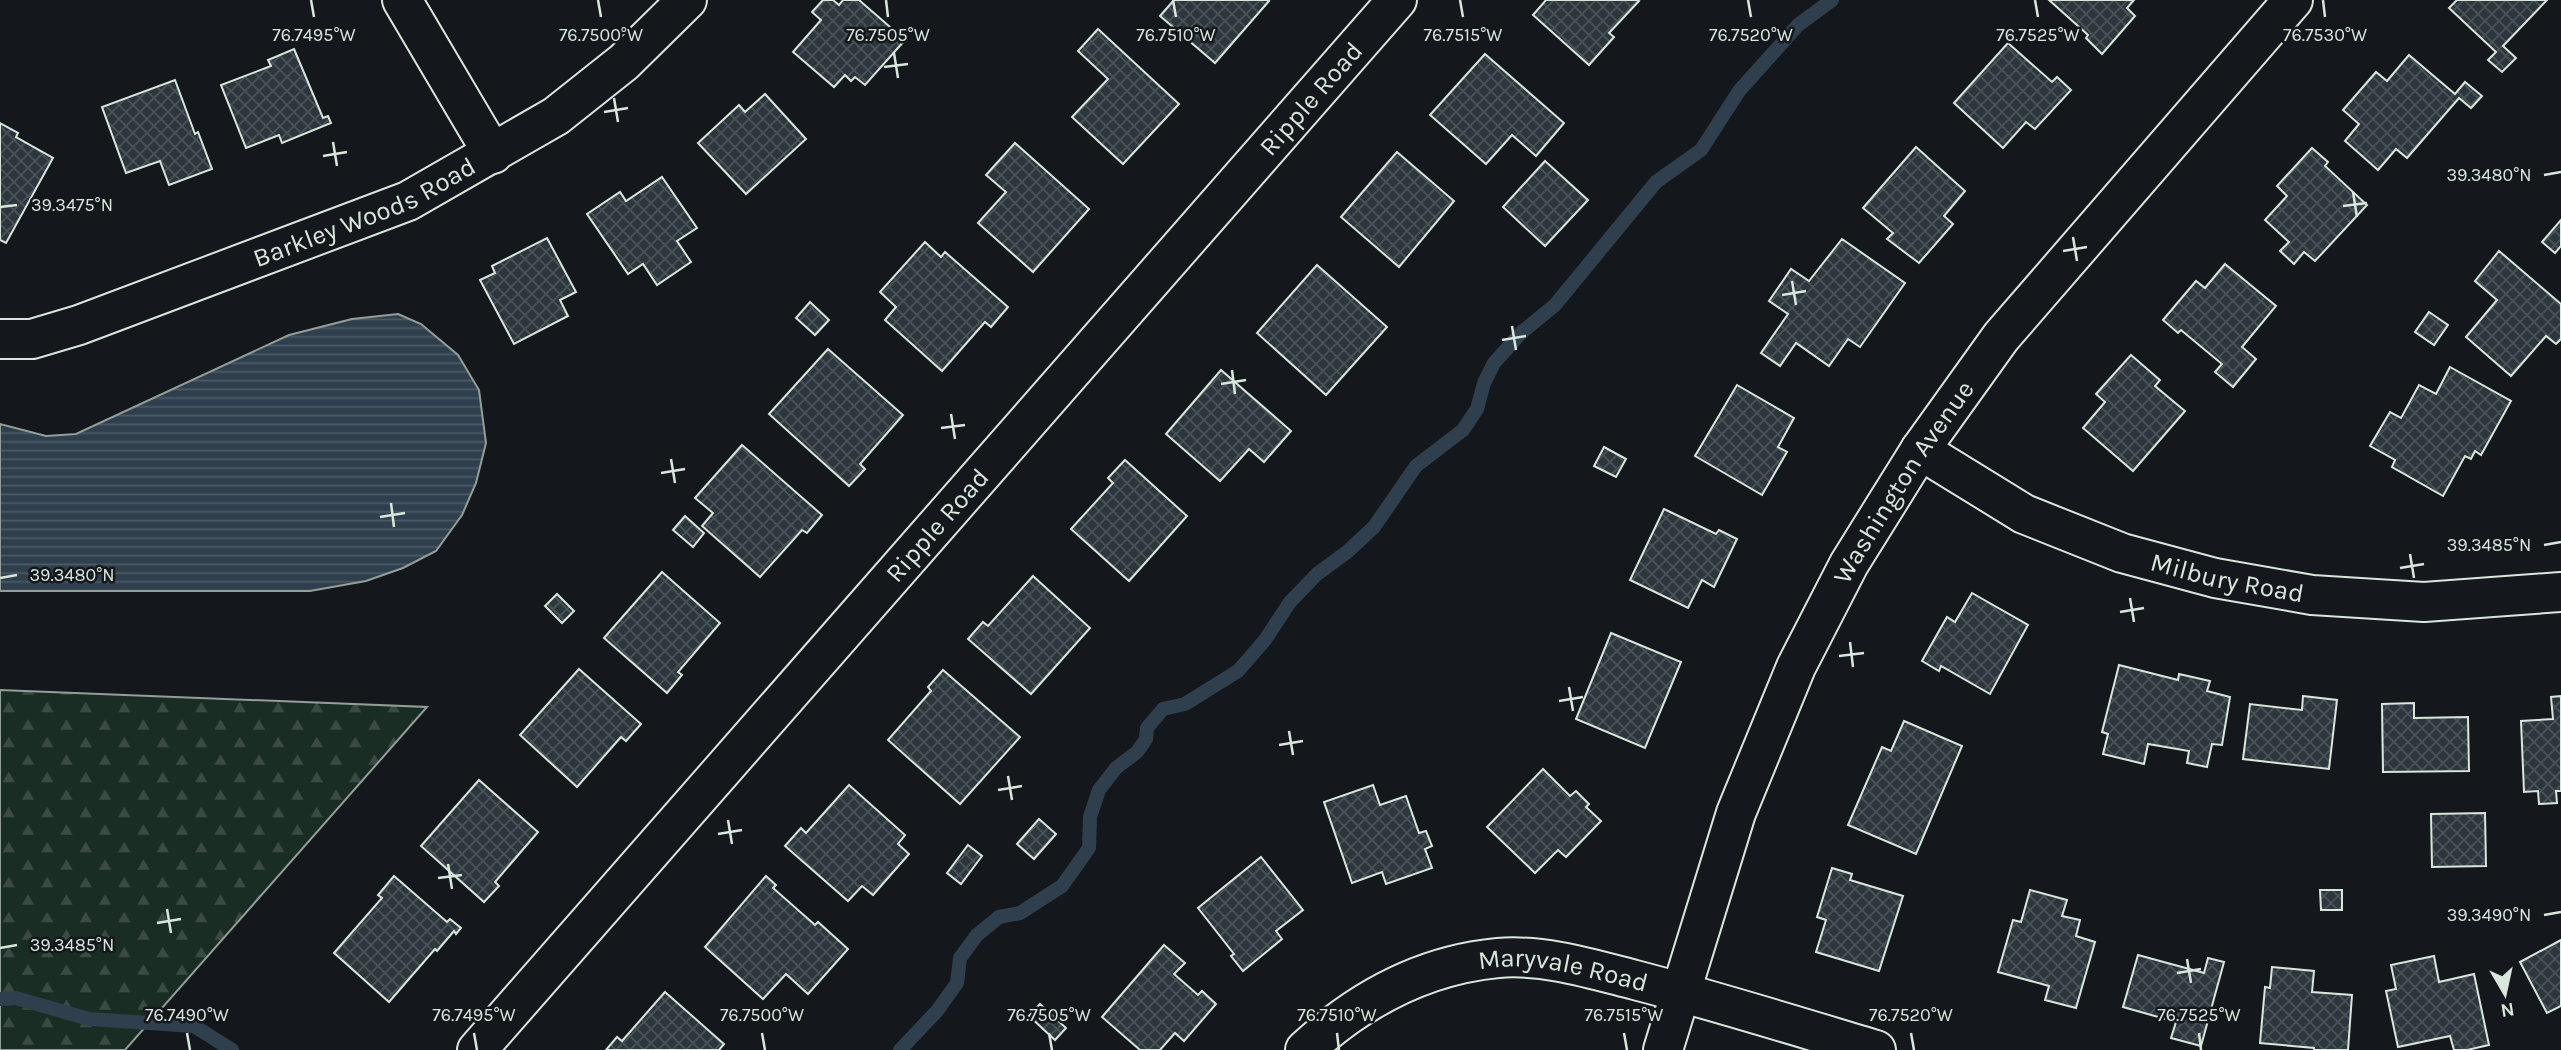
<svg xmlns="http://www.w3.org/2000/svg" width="2561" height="1050" font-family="Karla,sans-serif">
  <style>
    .forest { fill: url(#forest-firs); stroke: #939e99; stroke-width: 2 }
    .water { fill: url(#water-rules); stroke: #939e99; stroke-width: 2 }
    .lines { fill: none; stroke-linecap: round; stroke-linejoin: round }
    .stream { stroke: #2f3f4d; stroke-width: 14 }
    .building { fill: url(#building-cross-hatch); stroke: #d8e6dc; stroke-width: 2 }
    .minor-casing { stroke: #d8e6dc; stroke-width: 42 }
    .minor { stroke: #14181c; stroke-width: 38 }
    .ticks { fill: none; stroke: #d8e6dc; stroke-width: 2.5 }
    .labels { text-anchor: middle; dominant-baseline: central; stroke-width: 5; stroke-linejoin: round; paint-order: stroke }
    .street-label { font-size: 26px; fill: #d8e6dc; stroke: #14181c }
    .ticks-label { font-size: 18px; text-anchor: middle; fill: #d8e6dc; stroke: #14181c; stroke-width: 5; stroke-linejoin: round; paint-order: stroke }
  </style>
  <defs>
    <pattern id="forest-firs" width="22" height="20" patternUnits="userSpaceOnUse" patternTransform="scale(1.75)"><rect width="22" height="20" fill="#1a2d24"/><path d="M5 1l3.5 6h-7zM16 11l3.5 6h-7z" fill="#3b4b43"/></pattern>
    <pattern id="water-rules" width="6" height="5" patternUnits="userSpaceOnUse" patternTransform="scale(1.75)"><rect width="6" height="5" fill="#2f3f4d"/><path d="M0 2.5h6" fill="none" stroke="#4c5b66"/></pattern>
    <pattern id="building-cross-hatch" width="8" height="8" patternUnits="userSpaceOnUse" patternTransform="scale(1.75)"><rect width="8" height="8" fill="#2c363c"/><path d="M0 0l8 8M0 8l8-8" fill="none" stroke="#4a5358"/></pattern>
  </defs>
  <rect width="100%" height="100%" fill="#14181c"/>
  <path class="forest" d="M 0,690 L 427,707 L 125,1050 L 0,1050 Z"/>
  <path class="water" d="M 398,314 L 421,324 L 458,355 L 479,390 L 486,443 L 476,483 L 462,515 L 436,551 L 403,568 L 366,581 L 310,591 L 0,591 L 0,424 L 46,436 L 76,434 L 289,335 L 352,319 Z"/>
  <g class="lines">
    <g class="stream">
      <path d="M 0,999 L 16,998 L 89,1019 L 194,1026 L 232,1050"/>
      <path d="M 900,1050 L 937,1011 L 957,983 L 960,958 L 977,935 L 999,917 L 1020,913 L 1062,886 L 1089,848 L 1090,817 L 1099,790 L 1116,768 L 1137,752 L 1146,739 L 1147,728 L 1163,709 L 1185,704 L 1238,671 L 1265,640 L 1290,602 L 1317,574 L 1347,552 L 1374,527 L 1416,466 L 1463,430 L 1477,409 L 1484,383 L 1494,363 L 1522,332 L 1555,305 L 1656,182 L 1701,150 L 1739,91 L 1798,25 L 1832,0"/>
    </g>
  </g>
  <g class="building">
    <path d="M 823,0 L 833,0 L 839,5 L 843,0 L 859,0 L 905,40 L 865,85 L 855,77 L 851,81 L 845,75 L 834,87 L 793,52 L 821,20 L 812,12 Z"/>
    <path d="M 1174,0 L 1267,0 L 1269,1 L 1215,63 L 1160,16 Z"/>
    <path d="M 1546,0 L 1637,0 L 1639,1 L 1609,33 L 1614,37 L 1589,65 L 1533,15 Z"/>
    <path d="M 2049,0 L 2134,0 L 2127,8 L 2135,16 L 2102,54 L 2086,38 L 2088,35 Z"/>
    <path d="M 2457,0 L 2547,0 L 2503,46 L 2516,58 L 2502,72 L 2488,60 L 2496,52 L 2449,8 Z"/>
    <path d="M 1098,29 L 1179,104 L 1123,164 L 1072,117 L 1108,79 L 1078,51 Z"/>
    <path d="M 2008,43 L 2052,82 L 2057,77 L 2071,90 L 2035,129 L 2026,122 L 2003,148 L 1954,103 Z"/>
    <path d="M 294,49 L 323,118 L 328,116 L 331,123 L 282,143 L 279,135 L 246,148 L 221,85 L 271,66 L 268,60 Z"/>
    <path d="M 1485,54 L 1564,123 L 1536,156 L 1512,135 L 1486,164 L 1430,115 Z"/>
    <path d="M 2409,55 L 2455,94 L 2465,82 L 2482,96 L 2471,108 L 2459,98 L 2407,158 L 2396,149 L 2378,170 L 2345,141 L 2359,124 L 2343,110 L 2376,72 L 2387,81 Z"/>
    <path d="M 175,80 L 195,134 L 198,132 L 212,169 L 169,185 L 160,161 L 126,173 L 102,107 Z"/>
    <path d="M 765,94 L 806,139 L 746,194 L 698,143 L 739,105 L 745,112 Z"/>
    <path d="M 0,123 L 18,133 L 16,137 L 53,158 L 6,243 L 0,240 Z"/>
    <path d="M 1015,143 L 1089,209 L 1033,272 L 978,223 L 1006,192 L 986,175 Z"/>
    <path d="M 1916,147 L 1965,191 L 1944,216 L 1953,224 L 1919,263 L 1887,239 L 1893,233 L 1863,208 Z"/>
    <path d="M 2312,148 L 2328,162 L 2325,166 L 2367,205 L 2315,261 L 2304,252 L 2294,264 L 2280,251 L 2289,242 L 2265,220 L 2287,196 L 2277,186 Z"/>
    <path d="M 1397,152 L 1454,201 L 1399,267 L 1341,217 Z"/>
    <path d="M 1545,161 L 1588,200 L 1545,246 L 1503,207 Z"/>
    <path d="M 662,177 L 697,228 L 677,241 L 691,262 L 657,285 L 643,264 L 628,274 L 587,214 L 620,192 L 626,201 Z"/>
    <path d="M 2561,220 L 2561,246 L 2555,253 L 2542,242 Z"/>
    <path d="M 547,238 L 576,292 L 560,300 L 568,316 L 514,344 L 480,280 L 495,273 L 492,266 Z"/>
    <path d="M 1842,239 L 1905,283 L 1860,347 L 1848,339 L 1829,366 L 1796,343 L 1780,366 L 1761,353 L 1788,314 L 1769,301 L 1791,269 L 1809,281 Z"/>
    <path d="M 925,242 L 941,257 L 945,252 L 1008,307 L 991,327 L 985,322 L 942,371 L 885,320 L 896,307 L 880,292 Z"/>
    <path d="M 2499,251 L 2561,304 L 2561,339 L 2556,344 L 2546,336 L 2511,376 L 2466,337 L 2497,300 L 2475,281 Z"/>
    <path d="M 2225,264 L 2276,306 L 2242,347 L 2256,359 L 2233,387 L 2215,372 L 2222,364 L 2181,330 L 2178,333 L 2163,320 L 2196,281 L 2205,288 Z"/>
    <path d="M 1317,265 L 1387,327 L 1326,395 L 1257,333 Z"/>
    <path d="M 810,302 L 829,320 L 815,335 L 796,318 Z"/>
    <path d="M 2429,312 L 2448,325 L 2434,345 L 2415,332 Z"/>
    <path d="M 828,349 L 903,415 L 860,464 L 865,469 L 849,486 L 769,414 Z"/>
    <path d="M 2131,355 L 2160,380 L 2155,386 L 2185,411 L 2133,471 L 2083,428 L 2105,402 L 2096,394 Z"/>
    <path d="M 2450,367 L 2511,401 L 2481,455 L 2475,451 L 2471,459 L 2465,456 L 2443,496 L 2392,467 L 2395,460 L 2370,446 L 2390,412 L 2401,418 L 2419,385 L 2436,394 Z"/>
    <path d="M 1221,370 L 1291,431 L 1264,462 L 1249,449 L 1220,481 L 1166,434 Z"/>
    <path d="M 1737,385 L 1794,418 L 1778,447 L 1787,452 L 1762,495 L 1695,456 Z"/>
    <path d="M 742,445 L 822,515 L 807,533 L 802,530 L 760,577 L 702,526 L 713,513 L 695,498 Z"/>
    <path d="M 1604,447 L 1626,459 L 1616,477 L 1594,466 Z"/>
    <path d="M 1125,460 L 1187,516 L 1129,581 L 1071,529 L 1113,483 L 1108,478 Z"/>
    <path d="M 1664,509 L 1716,534 L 1719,530 L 1737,539 L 1714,587 L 1702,580 L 1688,608 L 1630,580 Z"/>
    <path d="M 685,516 L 704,533 L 693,547 L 673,530 Z"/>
    <path d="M 662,572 L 720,623 L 678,672 L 682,675 L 667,693 L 604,638 Z"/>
    <path d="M 1033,576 L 1090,628 L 1031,694 L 968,639 L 983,622 L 988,626 Z"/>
    <path d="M 1972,593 L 2028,625 L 1990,694 L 1941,666 L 1939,671 L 1922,661 L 1947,617 L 1955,622 Z"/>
    <path d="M 557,594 L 574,611 L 562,623 L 545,606 Z"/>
    <path d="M 1611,633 L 1681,662 L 1645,748 L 1576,719 Z"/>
    <path d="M 2119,665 L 2178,680 L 2179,674 L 2210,681 L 2207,691 L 2230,697 L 2222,745 L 2212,744 L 2207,767 L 2187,763 L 2189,751 L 2148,744 L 2144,764 L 2103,754 L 2108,734 L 2102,732 Z"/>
    <path d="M 579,669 L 641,724 L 626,741 L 621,737 L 577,787 L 520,735 Z"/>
    <path d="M 943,670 L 1020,737 L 960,804 L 888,740 L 931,691 L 928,687 Z"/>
    <path d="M 2303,696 L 2337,700 L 2329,769 L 2243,759 L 2250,704 L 2302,710 Z"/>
    <path d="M 2561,696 L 2561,791 L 2556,791 L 2557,803 L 2539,804 L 2538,791 L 2524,792 L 2521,721 L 2553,719 L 2551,697 Z"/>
    <path d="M 2414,703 L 2414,718 L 2468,717 L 2469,771 L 2383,772 L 2382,704 Z"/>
    <path d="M 1904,721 L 1962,746 L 1916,854 L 1848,825 L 1882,747 L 1891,751 Z"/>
    <path d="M 1543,769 L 1570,796 L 1576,791 L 1589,804 L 1586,807 L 1601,821 L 1566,857 L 1558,850 L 1535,873 L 1487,827 Z"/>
    <path d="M 479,780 L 538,832 L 495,882 L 499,886 L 484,902 L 421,846 Z"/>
    <path d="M 849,785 L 905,835 L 898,844 L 909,854 L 873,895 L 862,886 L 848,901 L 785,846 L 801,828 L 806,833 Z"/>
    <path d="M 1373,785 L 1380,805 L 1406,796 L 1419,833 L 1426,831 L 1432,846 L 1425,849 L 1432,868 L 1386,884 L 1382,872 L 1352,883 L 1324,802 Z"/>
    <path d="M 2485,813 L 2486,866 L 2432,867 L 2431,814 Z"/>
    <path d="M 1039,819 L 1056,834 L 1034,859 L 1017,844 Z"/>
    <path d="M 968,845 L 982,856 L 961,884 L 947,873 Z"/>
    <path d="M 1261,857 L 1303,910 L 1276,931 L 1282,939 L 1243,971 L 1231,956 L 1234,954 L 1198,908 Z"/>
    <path d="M 1832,868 L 1852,874 L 1850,880 L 1903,896 L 1879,971 L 1816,952 L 1826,920 L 1817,917 Z"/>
    <path d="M 394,876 L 447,922 L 450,919 L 461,928 L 456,934 L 454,931 L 437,951 L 435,949 L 389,1002 L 334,953 L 382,898 L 378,895 Z"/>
    <path d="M 766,876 L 776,885 L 773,888 L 815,925 L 818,922 L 848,949 L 808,994 L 786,974 L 763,999 L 705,947 Z"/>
    <path d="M 2030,890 L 2067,900 L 2062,916 L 2080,920 L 2076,936 L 2095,942 L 2076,1008 L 2045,1000 L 2049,986 L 1998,972 L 2013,920 L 2021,922 Z"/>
    <path d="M 2320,890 L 2342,890 L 2342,910 L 2321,910 Z"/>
    <path d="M 2561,940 L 2561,1006 L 2547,1013 L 2520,962 Z"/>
    <path d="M 1164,945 L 1185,963 L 1174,974 L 1198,995 L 1202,991 L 1216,1004 L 1184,1041 L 1175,1033 L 1160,1050 L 1140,1050 L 1102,1017 Z"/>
    <path d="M 2138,955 L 2204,973 L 2208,958 L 2224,962 L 2201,1046 L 2171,1038 L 2176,1022 L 2123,1007 Z"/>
    <path d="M 2434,956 L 2439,982 L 2474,974 L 2489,1045 L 2467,1050 L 2454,1050 L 2450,1036 L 2398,1047 L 2386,991 L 2396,989 L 2391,965 Z"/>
    <path d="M 2272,967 L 2314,971 L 2312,992 L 2352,995 L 2348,1050 L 2314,1050 L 2314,1048 L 2260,1043 L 2265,987 L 2270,988 Z"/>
    <path d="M 665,992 L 724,1044 L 719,1050 L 606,1050 L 617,1037 L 622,1041 Z"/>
    <path d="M 1040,1004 L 1066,1028 L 1055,1040 L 1029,1016 Z"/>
  </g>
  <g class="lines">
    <g class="minor-casing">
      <g id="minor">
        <path d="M 402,0 L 493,154"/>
        <path id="s1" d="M 0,339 L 32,339 L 79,325 L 408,201 L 556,116 L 624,62 L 687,0"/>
        <path id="s2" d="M 1920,450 L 2024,514 L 2122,553 L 2215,578 L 2312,595 L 2424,602 L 2561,592"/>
        <path id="s3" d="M 477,1050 L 1397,0"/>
        <path id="s4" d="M 1305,1050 C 1360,999 1423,965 1498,958 C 1544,954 1592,969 1635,980 C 1716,1001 1796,1026 1876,1050"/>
        <path id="s5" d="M 1663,1050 L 1736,813 L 1796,667 L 1849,564 L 1920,450 L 2001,337 L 2293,0"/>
      </g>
    </g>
    <use href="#minor" class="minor"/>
  </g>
  <path class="ticks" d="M 311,0 L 314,17M 598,0 L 601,17M 886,0 L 888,17M 1173,0 L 1176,17M 1460,0 L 1463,17M 1748,0 L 1751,17M 2035,0 L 2038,17M 2323,0 L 2325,17M 894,53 L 898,78M 884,67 L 908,64M 614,98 L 618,122M 604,112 L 628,108M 333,142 L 337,166M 323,156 L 347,152M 2544,175 L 2561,172M 2353,192 L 2357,217M 2343,206 L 2367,203M 0,207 L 17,205M 2073,237 L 2077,261M 2063,251 L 2087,247M 1792,281 L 1796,305M 1782,295 L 1806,291M 1512,326 L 1516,350M 1502,340 L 1526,336M 1232,370 L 1235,394M 1221,384 L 1246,380M 951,414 L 955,439M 941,428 L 965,425M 671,459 L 675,483M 661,473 L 685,469M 391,503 L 394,527M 380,517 L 405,513M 2544,545 L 2561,542M 2410,554 L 2414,578M 2400,568 L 2424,564M 0,578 L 17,575M 2130,598 L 2134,622M 2120,612 L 2144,608M 1850,642 L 1853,667M 1839,656 L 1864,653M 1569,687 L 1573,711M 1559,701 L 1583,697M 1289,731 L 1293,755M 1279,745 L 1303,741M 1008,776 L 1012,800M 998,790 L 1022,786M 728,820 L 732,844M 718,834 L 742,830M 448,864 L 452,889M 438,878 L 462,875M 167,909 L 171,933M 2544,915 L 2561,912M 157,923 L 181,919M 0,948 L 17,945M 2187,959 L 2191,983M 2177,973 L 2201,969M 187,1033 L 190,1050M 474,1033 L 477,1050M 762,1033 L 765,1050M 1049,1033 L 1052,1050M 1337,1033 L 1339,1050M 1624,1033 L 1627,1050M 1911,1033 L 1914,1050M 2199,1033 L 2201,1050"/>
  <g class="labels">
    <g class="street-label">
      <text stroke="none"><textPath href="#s3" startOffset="1265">Ripple Road</textPath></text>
      <text stroke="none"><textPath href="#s1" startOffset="388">Barkley Woods Road</textPath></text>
      <text stroke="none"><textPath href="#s5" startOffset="620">Washington Avenue</textPath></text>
      <text stroke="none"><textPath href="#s3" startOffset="698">Ripple Road</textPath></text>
      <text stroke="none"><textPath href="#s2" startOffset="336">Milbury Road</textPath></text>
      <text stroke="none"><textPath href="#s4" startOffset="284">Maryvale Road</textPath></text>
    </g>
  </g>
  <g class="ticks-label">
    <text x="314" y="41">76.7495°W</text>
    <text x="601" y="41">76.7500°W</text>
    <text x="888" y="41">76.7505°W</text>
    <text x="1176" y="41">76.7510°W</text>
    <text x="1463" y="41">76.7515°W</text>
    <text x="1751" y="41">76.7520°W</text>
    <text x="2038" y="41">76.7525°W</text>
    <text x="2325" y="41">76.7530°W</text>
    <text x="2489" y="181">39.3480°N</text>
    <text x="72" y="211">39.3475°N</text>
    <text x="2489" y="551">39.3485°N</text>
    <text x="72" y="581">39.3480°N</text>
    <text x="2489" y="921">39.3490°N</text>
    <text x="72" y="951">39.3485°N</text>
    <text x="187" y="1021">76.7490°W</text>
    <text x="474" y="1021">76.7495°W</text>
    <text x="762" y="1021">76.7500°W</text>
    <text x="1049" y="1021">76.7505°W</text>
    <text x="1337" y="1021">76.7510°W</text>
    <text x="1624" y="1021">76.7515°W</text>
    <text x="1911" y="1021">76.7520°W</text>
    <text x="2199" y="1021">76.7525°W</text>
  </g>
  <g transform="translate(2505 994) rotate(171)" stroke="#14181c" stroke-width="5" paint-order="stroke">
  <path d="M0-5L12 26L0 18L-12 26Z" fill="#d8e6dc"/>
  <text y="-10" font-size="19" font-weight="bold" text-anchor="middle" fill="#d8e6dc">N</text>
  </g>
</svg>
